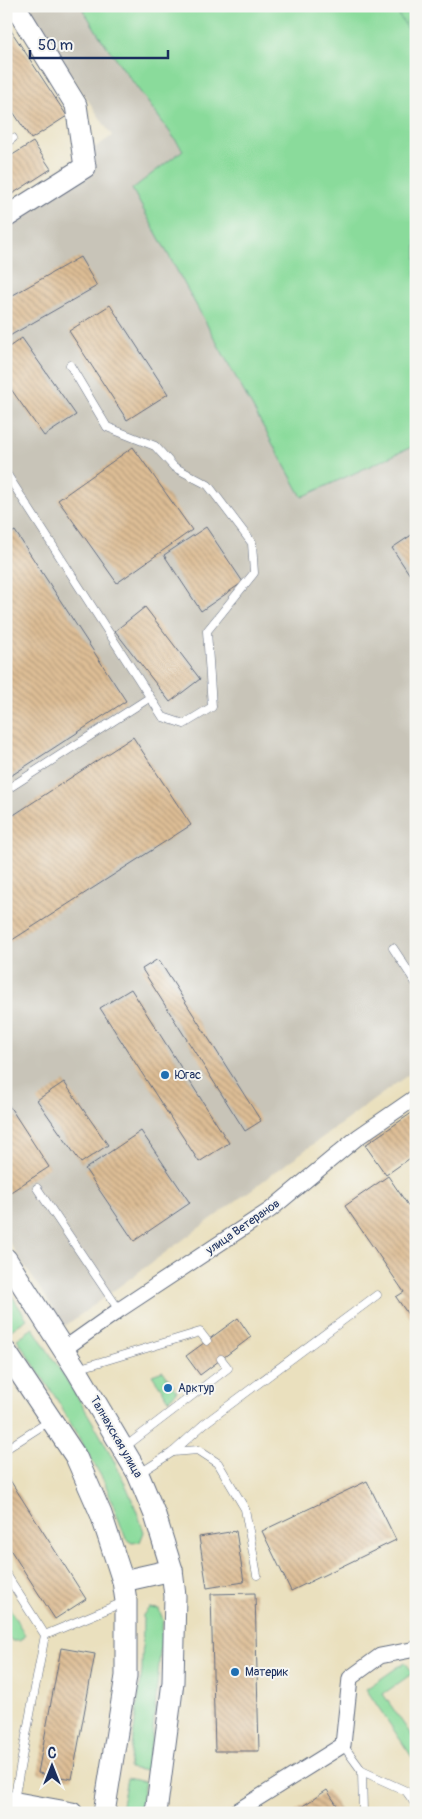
<svg xmlns="http://www.w3.org/2000/svg" width="422" height="1819" font-family="Pangolin,sans-serif">
  <style>
    .industrial { fill: #c8c4b8 }
    .grass { fill: #8adb9b; stroke: #52857c }
    .wetland { fill: url(#wetland-marsh); stroke: #52857c }
    .lines { fill: none; stroke-linecap: round; stroke-linejoin: round }
    .stream { stroke: #7caee8; stroke-width: 5.5 }
    .building { fill: url(#building-back-hatch) }
    .lane-casing { stroke: #636d80; stroke-width: 9 }
    .street-casing { stroke: #636d80; stroke-width: 17 }
    .secondary-casing { stroke: #636d80; stroke-width: 23 }
    .lane { stroke: #fff; stroke-width: 8 }
    .street { stroke: #fff; stroke-width: 15 }
    .secondary { stroke: #fff; stroke-width: 21 }
    .poi-dot { fill: #1f6fb2; stroke: #f6f6f2; stroke-width: 2 }
    .labels { text-anchor: middle; dominant-baseline: central; stroke-width: 4; stroke-linejoin: round; paint-order: stroke }
    .poi-label { font-size: 12px; fill: #1b2f5e; stroke: #f6f6f2; text-anchor: start }
    .street-label { font-size: 12px; fill: #1b2f5e; stroke: #f6f6f2 }
  </style>
  <defs>
    <pattern id="wetland-marsh" width="20" height="14" patternUnits="userSpaceOnUse" patternTransform="scale(1.25)"><rect width="20" height="14" fill="#8adb9b"/><path d="M1 5h8M5 5V1M11 12h8M15 12V8" fill="none" stroke="#76bc88"/></pattern>
    <pattern id="building-back-hatch" width="6" height="6" patternUnits="userSpaceOnUse" patternTransform="scale(1.25)"><rect width="6" height="6" fill="#debe95"/><path d="M-1 5l2 2M0 0l6 6M5-1l2 2" fill="none" stroke="#b39b7d"/></pattern>
  </defs>
  <rect width="100%" height="100%" fill="#f6f6f2"/>
  <filter id="ink" filterUnits="userSpaceOnUse"><feTurbulence type="fractalNoise" baseFrequency=".02" numOctaves="2"/><feDisplacementMap in="SourceGraphic" scale="10" xChannelSelector="R" yChannelSelector="G"/><feConvolveMatrix kernelMatrix="1 2 1 2 8 2 1 2 1" color-interpolation-filters="sRGB"/></filter>
  <filter id="wash" filterUnits="userSpaceOnUse"><feTurbulence type="fractalNoise" baseFrequency=".0096" numOctaves="4" result="noise"/><feDisplacementMap in="SourceGraphic" scale="20" xChannelSelector="R" yChannelSelector="G"/><feGaussianBlur stdDeviation="1.12" result="paint"/><feColorMatrix in="noise" values="0 0 0 0 0 0 0 0 0 0 0 0 0 0 0 0 0 1.4 0 .05"/><feComposite in="paint" operator="in"/></filter>
  <g filter="url(#wash)">
    <rect width="100%" height="100%" fill="#eae0be"/>
    <path class="industrial" d="M 25,6 L 92,6 L 416,377 L 416,1069 L 65,1326 L 6,1238 L 6,208 L 112,136 Z"/>
    <g class="grass">
      <path d="M 81,6 L 416,6 L 416,445 L 302,497 L 132,189 L 183,150 L 102,40 Z"/>
      <path d="M 6,1287 L 27,1319 L 11,1330 L 6,1322 Z"/>
      <path d="M 33,1328 C 75,1393 120,1458 144,1532 L 140,1542 L 132,1543 L 126,1539 L 105,1483 L 56,1398 L 17,1339 Z"/>
      <path d="M 163,1371 L 177,1391 L 169,1400 L 152,1375 Z"/>
      <path d="M 6,1602 L 25,1635 L 20,1641 L 12,1641 L 6,1634 Z"/>
      <path d="M 149,1608 L 159,1609 L 163,1620 L 153,1730 L 147,1771 L 129,1768 L 142,1671 L 143,1615 Z"/>
      <path d="M 405,1662 L 413,1673 L 383,1694 L 416,1742 L 416,1763 L 366,1689 Z"/>
      <path d="M 127,1778 L 145,1782 L 139,1813 L 121,1810 Z"/>
    </g>
    <path class="wetland" d="M 393,6 L 416,6 L 416,42 Z"/>
    <g class="lines">
      <path class="stream" d="M 406,6 L 416,20"/>
    </g>
    <g id="blocks">
      <g class="building">
        <path d="M 6,23 L 67,116 L 31,139 L 6,101 Z"/>
        <path d="M 33,142 L 51,169 L 6,198 L 6,159 Z"/>
        <path d="M 80,257 L 97,286 L 6,338 L 6,299 Z"/>
        <path d="M 110,305 L 168,394 L 127,420 L 69,331 Z"/>
        <path d="M 22,338 L 76,415 L 44,436 L 6,382 L 6,349 Z"/>
        <path d="M 133,447 L 192,530 L 117,583 L 58,500 Z"/>
        <path d="M 206,527 L 243,582 L 201,611 L 164,555 Z"/>
        <path d="M 15,531 L 126,701 L 6,779 L 6,536 Z"/>
        <path d="M 416,532 L 416,584 L 392,548 Z"/>
        <path d="M 145,607 L 200,679 L 170,702 L 115,631 Z"/>
        <path d="M 133,737 L 191,825 L 6,944 L 6,820 Z"/>
        <path d="M 158,959 L 261,1121 L 245,1131 L 142,969 Z"/>
        <path d="M 131,989 L 229,1143 L 199,1162 L 100,1008 Z"/>
        <path d="M 64,1082 L 108,1145 L 81,1163 L 37,1100 Z"/>
        <path d="M 6,1101 L 49,1167 L 6,1195 Z"/>
        <path d="M 416,1110 L 416,1154 L 386,1175 L 365,1145 Z"/>
        <path d="M 141,1131 L 190,1203 L 134,1241 L 85,1169 Z"/>
        <path d="M 388,1176 L 416,1217 L 416,1326 L 396,1297 L 404,1292 L 345,1206 Z"/>
        <path d="M 238,1318 L 251,1337 L 200,1375 L 186,1356 Z"/>
        <path d="M 8,1477 L 86,1599 L 55,1619 L 6,1543 Z"/>
        <path d="M 367,1481 L 396,1540 L 291,1591 L 262,1531 Z"/>
        <path d="M 236,1531 L 244,1582 L 207,1588 L 199,1537 Z"/>
        <path d="M 255,1593 L 259,1751 L 215,1751 L 211,1594 Z"/>
        <path d="M 61,1648 L 95,1654 L 72,1779 L 38,1773 Z"/>
        <path d="M 327,1790 L 342,1813 L 292,1813 Z"/>
      </g>
    </g>
  </g>
  <g filter="url(#ink)">
    <use href="#blocks" fill-opacity="0" stroke="#636d80" stroke-width="1"/>
    <g class="lines">
      <g class="lane-casing">
        <g id="lane">
          <path d="M 6,143 L 13,138"/>
          <path d="M 6,473 L 163,717 L 184,724 L 212,707 L 207,631 L 254,573 L 252,543 L 208,485 L 174,467 L 155,446 L 107,427 L 70,365"/>
          <path d="M 6,790 L 149,698"/>
          <path d="M 393,948 L 416,983"/>
          <path d="M 37,1188 L 119,1310"/>
          <path d="M 77,1369 L 200,1332 L 207,1341"/>
          <path d="M 125,1447 L 228,1368 L 221,1359"/>
          <path d="M 6,1449 L 51,1420"/>
          <path d="M 173,1452 L 198,1450 L 218,1463 L 245,1509 L 257,1575"/>
          <path d="M 140,1473 L 173,1452 L 204,1424 L 377,1295"/>
          <path d="M 6,1574 L 45,1635 L 14,1800"/>
          <path d="M 45,1635 L 124,1602"/>
          <path d="M 343,1745 L 362,1771 L 406,1791 L 416,1805"/>
          <path d="M 362,1771 L 363,1813"/>
        </g>
      </g>
      <g class="street-casing">
        <g id="street">
          <path d="M 64,1349 L 119,1310 L 270,1210 L 358,1137 L 416,1097"/>
          <path d="M 234,1813 L 343,1745 L 350,1678 L 380,1656 L 416,1649"/>
        </g>
      </g>
      <g class="secondary-casing">
        <g id="secondary">
          <path d="M 6,217 L 85,167 L 76,105 L 15,6"/>
          <path d="M 6,1259 L 76,1369 L 138,1474 L 155,1515 L 172,1570 L 175,1596 L 173,1682 L 156,1813"/>
          <path d="M 6,1352 L 76,1457 L 101,1514 L 123,1581 L 126,1601 L 126,1676 L 104,1813"/>
          <path d="M 123,1581 L 172,1570"/>
          <path d="M 6,1801 L 72,1813"/>
        </g>
      </g>
      <use href="#lane" class="lane"/>
      <use href="#street" class="street"/>
      <use href="#secondary" class="secondary"/>
    </g>
  </g>
  <g class="poi-dot">
    <circle cx="165" cy="1075" r="5"/>
    <circle cx="168" cy="1388" r="5"/>
    <circle cx="235" cy="1672" r="5"/>
  </g>
  <g class="labels">
    <g class="poi-label">
      <text x="175" y="1075">Югас</text>
      <text x="178" y="1388">Арктур</text>
      <text x="245" y="1672">Материк</text>
    </g>
    <g class="street-label">
      <text transform="translate(243 1227) rotate(-35)">улица Ветеранов</text>
      <text transform="translate(116 1437) rotate(60)">Талнахская улица</text>
    </g>
  </g>
  <rect width="422" height="1819" fill="none" stroke="#f6f6f2" stroke-width="25"/>
  <g transform="translate(52 1766)" stroke="#f6f6f2" stroke-width="4" paint-order="stroke">
  <path d="M0-4L9 19L0 12L-9 19Z" fill="#1b2f5e"/>
  <text y="-8" font-size="14" font-weight="bold" text-anchor="middle" fill="#1b2f5e">С</text>
  </g>
  <path d="M30 50v8h138v-8" fill="none" stroke="#1b2f5e" stroke-width="2.5"/>
  <text x="38" y="50" font-size="15" fill="#1b2f5e" stroke="#f6f6f2" stroke-width="4" paint-order="stroke">50 m</text>
</svg>
